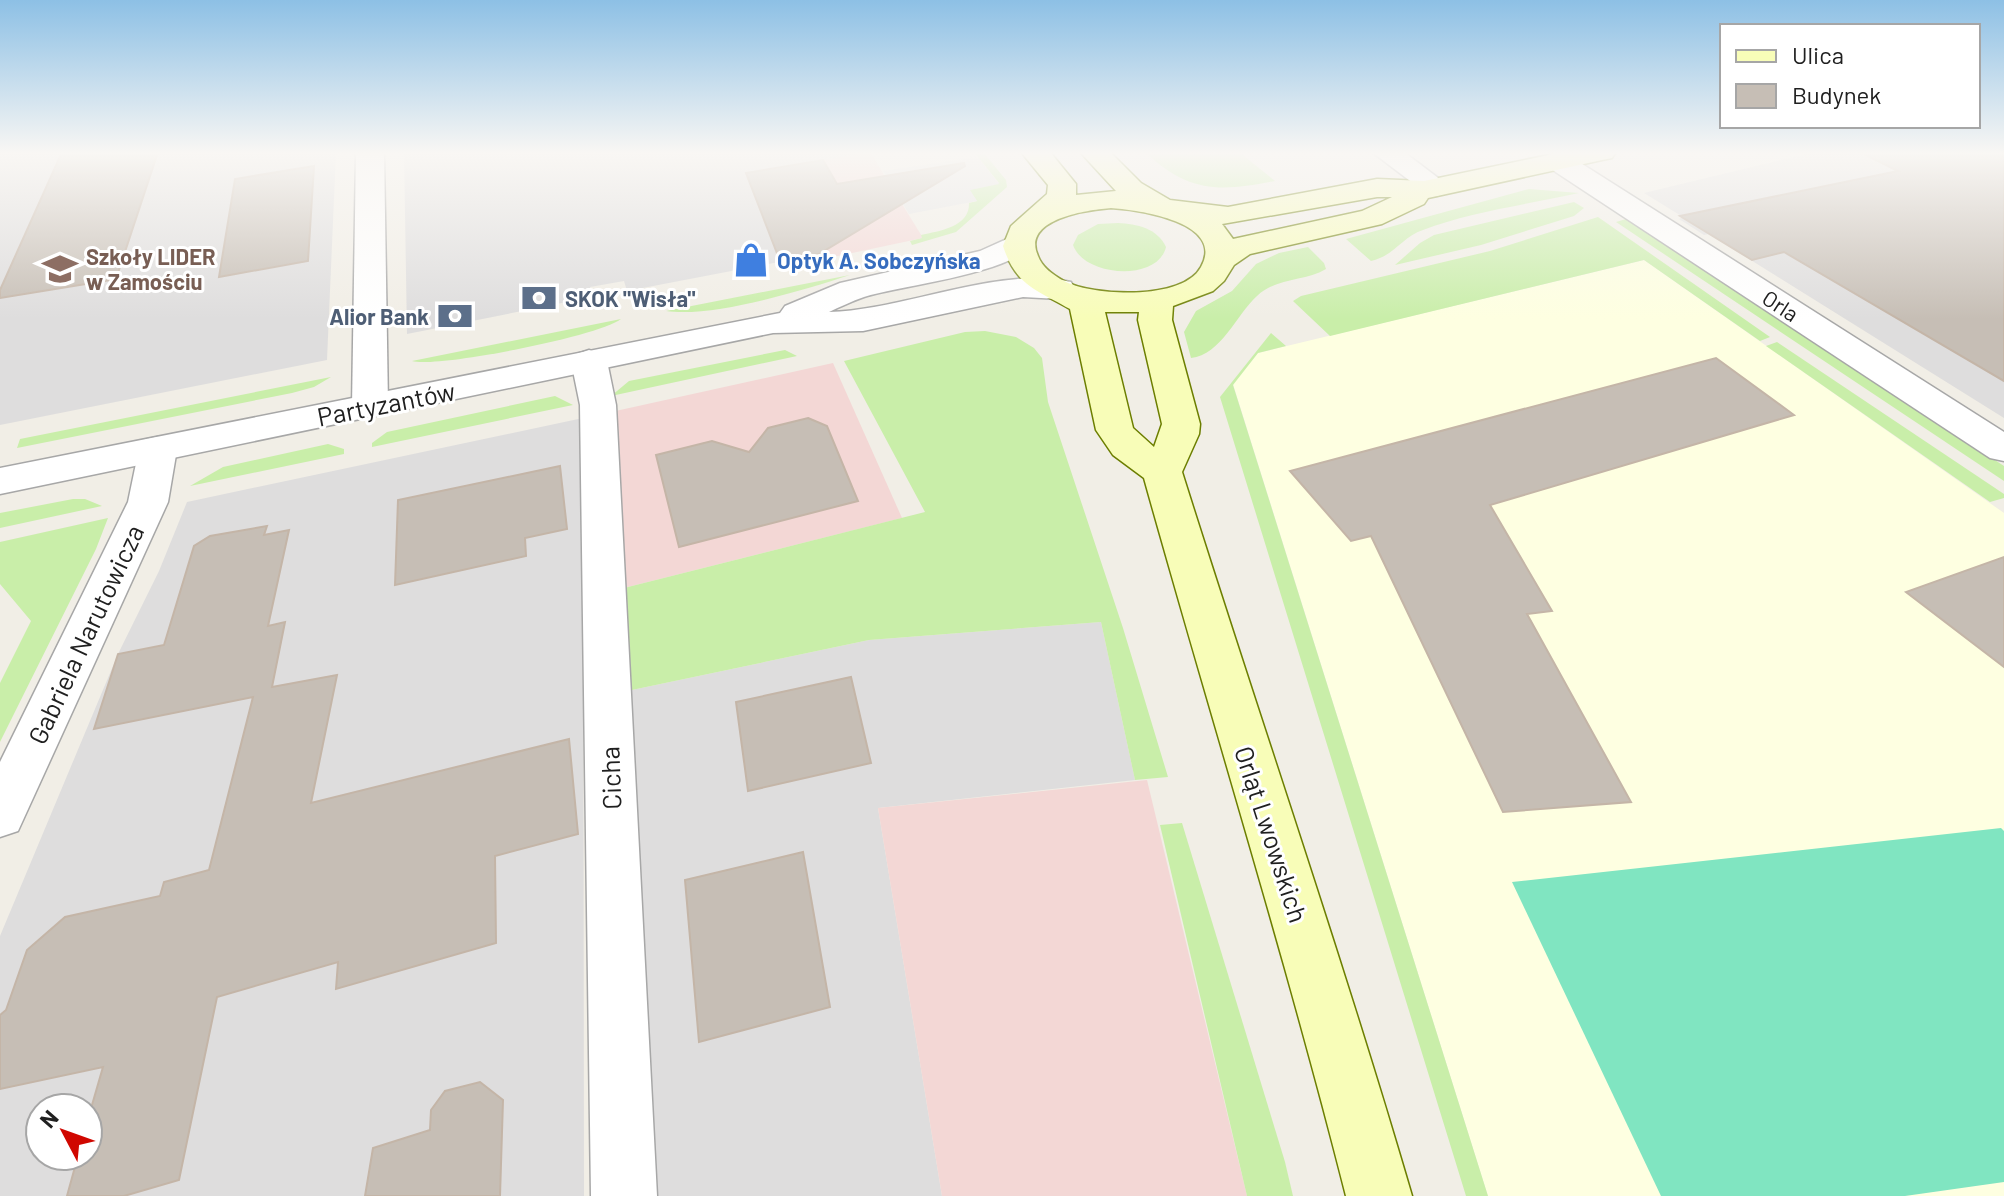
<svg xmlns="http://www.w3.org/2000/svg" width="2004" height="1196" font-family="Barlow,sans-serif">
  <style>
    .residential { fill: #dedddd; fill-rule: evenodd }
    .commercial { fill: #f3d7d5 }
    .education { fill: #feffe1 }
    .grass { fill: #c9eea9 }
    .pitch { fill: #80e5c1 }
    .parking { fill: #e4e4e4 }
    .building { fill: #c6beb5; stroke: #c4b5a7; stroke-width: 2 }
    .lines { fill: none; stroke-linecap: round; stroke-linejoin: round }
    .minor-casing { stroke: #a7a7a7; stroke-width: 3 }
    .tertiary-casing { stroke: #a7a7a7; stroke-width: 3 }
    .secondary-casing { stroke: #6c7e00; stroke-width: 3 }
    .minor { fill: #fff; fill-rule: evenodd }
    .tertiary { fill: #fff; fill-rule: evenodd }
    .secondary { fill: #f8fdb8; fill-rule: evenodd }
    .labels { text-anchor: middle; dominant-baseline: central; stroke-width: 6; stroke-linejoin: round; paint-order: stroke }
    .far-education-label { font-size: 22px; font-weight: bold; fill: #785e54; stroke: #fff; text-anchor: start }
    .far-shop-label { font-size: 22px; font-weight: bold; fill: #366cbe; stroke: #fff; text-anchor: start }
    .far-service-label { font-size: 22px; font-weight: bold; fill: #4e5e75; stroke: #fff; text-anchor: start }
    .far-street-label { font-size: 22px; fill: #202020; stroke: #fff }
    .street-label { font-size: 26px; fill: #202020; stroke: #fff }
  </style>
  <rect width="100%" height="100%" fill="#f1eee6"/>
  <g class="residential">
    <path d="M 0,152 L 336,152 L 327,360 L 0,425 Z"/>
    <path d="M 404,152 L 873,152 L 746,174 L 784,261 L 627,291 L 624,281 L 590,287 L 592,297 L 407,334 Z"/>
    <path d="M 1814,152 L 2004,152 L 2004,418 L 1709,234 L 1704,235 L 1679,219 L 1683,217 L 1644,193 Z"/>
    <path d="M 583,418 L 584,1196 L 0,1196 L 0,936 L 118,654 L 159,571 L 187,502 ZM 40,1108 L 88,1108 L 88,1156 L 40,1156 Z"/>
    <path d="M 1101,622 L 1135,780 L 878,808 L 942,1196 L 651,1196 L 627,691 L 869,640 Z"/>
  </g>
  <g class="commercial">
    <path d="M 870,152 L 923,238 L 786,267 L 746,174 Z"/>
    <path d="M 833,363 L 902,518 L 624,588 L 611,412 Z"/>
    <path d="M 1147,780 L 1247,1196 L 942,1196 L 878,808 Z"/>
  </g>
  <path class="education" d="M 1644,260 L 2004,513 L 2004,1196 L 1488,1196 L 1233,384 L 1258,353 Z"/>
  <g class="grass">
    <path d="M 974,152 L 983,152 L 1006,180 L 1007,187 L 956,232 L 912,245 L 910,241 L 922,238 L 921,235 C 939,231 970,227 969,203 L 977,201 L 969,190 L 999,183 Z"/>
    <path d="M 1145,152 L 1239,152 L 1275,181 C 1219,192 1189,193 1145,152 Z"/>
    <path d="M 1529,189 L 1579,193 C 1530,204 1469,212 1423,230 C 1402,237 1394,256 1371,261 L 1346,239 Z"/>
    <path d="M 1574,202 L 1584,208 L 1574,216 L 1481,245 L 1395,265 L 1420,243 L 1434,235 Z"/>
    <path d="M 1598,217 L 1770,337 L 1760,341 L 1644,260 L 1330,336 L 1293,301 L 1301,296 L 1490,251 Z"/>
    <path d="M 1626,219 L 2004,466 L 2004,481 L 1616,222 Z"/>
    <path d="M 1118,223 C 1137,224 1157,228 1166,247 C 1158,282 1084,277 1073,245 L 1078,235 L 1098,224 Z"/>
    <path d="M 1308,247 L 1324,263 L 1326,269 C 1304,282 1277,277 1257,296 C 1236,315 1221,355 1191,358 L 1184,332 L 1196,311 L 1232,291 L 1256,264 L 1279,253 Z"/>
    <path d="M 850,275 C 804,290 713,318 666,311 Z"/>
    <path d="M 621,319 C 600,336 438,368 412,361 Z"/>
    <path d="M 985,331 L 1016,337 L 1034,348 L 1042,358 L 1048,402 L 1123,628 L 1168,777 L 1135,780 L 1101,622 L 869,640 L 627,691 L 624,588 L 925,512 L 844,361 L 965,332 Z"/>
    <path d="M 1271,333 L 1286,346 L 1258,353 L 1233,385 L 1488,1196 L 1466,1196 L 1220,397 Z"/>
    <path d="M 1777,342 L 2004,494 L 2004,498 L 1990,502 L 1766,346 Z"/>
    <path d="M 785,350 L 797,356 L 611,396 L 629,381 Z"/>
    <path d="M 331,377 L 314,387 L 292,393 L 17,448 L 20,439 Z"/>
    <path d="M 555,396 L 573,405 L 372,447 L 372,443 L 387,432 Z"/>
    <path d="M 328,444 L 344,449 L 344,454 L 190,486 L 223,467 Z"/>
    <path d="M 73,499 L 85,499 L 102,506 L 0,528 L 0,513 Z"/>
    <path d="M 108,518 L 96,549 L 0,742 L 0,683 L 31,621 L 0,584 L 0,542 Z"/>
    <path d="M 1182,823 L 1285,1162 L 1293,1196 L 1247,1196 L 1160,825 Z"/>
  </g>
  <path class="pitch" d="M 2001,828 L 2004,831 L 2004,1182 L 1905,1196 L 1661,1196 L 1512,882 Z"/>
  <path class="parking" d="M 977,157 L 999,184 L 970,190 L 977,201 L 909,214 L 883,171 Z"/>
  <g class="building">
    <path d="M 62,152 L 158,152 L 116,279 L 0,298 L 0,290 Z"/>
    <path d="M 1860,152 L 2004,152 L 2004,381 L 1784,252 L 1752,260 L 1680,216 L 1898,171 Z"/>
    <path d="M 823,160 L 837,184 L 964,163 L 965,166 L 819,254 L 780,261 L 746,173 Z"/>
    <path d="M 314,166 L 308,261 L 219,277 L 235,179 Z"/>
    <path d="M 1716,358 L 1794,415 L 1490,505 L 1552,611 L 1527,614 L 1631,802 L 1503,812 L 1371,536 L 1351,541 L 1290,471 Z"/>
    <path d="M 808,418 L 827,426 L 858,501 L 679,547 L 656,455 L 712,441 L 749,452 L 768,428 Z"/>
    <path d="M 560,466 L 567,529 L 525,538 L 526,556 L 395,585 L 398,500 Z"/>
    <path d="M 267,526 L 264,535 L 289,530 L 268,626 L 285,622 L 272,687 L 337,675 L 311,803 L 569,739 L 578,834 L 495,856 L 496,943 L 336,989 L 338,962 L 217,997 L 179,1180 L 124,1196 L 67,1196 L 78,1156 L 88,1156 L 88,1119 L 103,1067 L 0,1089 L 0,1015 L 6,1010 L 27,950 L 65,917 L 160,896 L 164,882 L 209,870 L 253,697 L 94,729 L 118,654 L 164,645 L 194,546 L 210,536 Z"/>
    <path d="M 2004,557 L 2004,667 L 1906,592 Z"/>
    <path d="M 851,677 L 871,763 L 748,791 L 736,702 Z"/>
    <path d="M 803,852 L 830,1007 L 699,1042 L 685,880 Z"/>
    <path d="M 480,1082 L 503,1100 L 500,1196 L 365,1196 L 373,1148 L 430,1130 L 431,1110 L 445,1091 Z"/>
  </g>
  <g class="lines">
    <g class="minor-casing">
      <g id="minor">
        <path d="M 356,152 L 384,152 L 388,406 L 383,414 L 370,417 L 357,414 L 352,406 Z"/>
        <path d="M 1372,152 L 1404,152 L 1450,187 L 1446,193 L 1436,196 L 1426,193 Z"/>
        <path d="M 1558,153 L 1568,155 L 2004,432 L 2004,461 L 1990,458 L 1548,167 L 1544,161 L 1548,155 Z"/>
        <path d="M 589,350 L 601,354 L 607,361 L 616,405 L 657,1196 L 591,1196 L 580,405 L 571,361 L 577,354 Z"/>
        <path d="M 158,437 L 172,440 L 177,449 L 168,502 L 18,831 L 0,837 L 0,762 L 128,502 L 139,449 L 144,440 Z"/>
      </g>
    </g>
    <g class="tertiary-casing">
      <path id="tertiary" d="M 1020,233 L 1031,235 L 1035,242 C 1013,274 903,285 864,297 C 852,301 840,307 829,312 C 904,310 1002,265 1071,282 L 1075,289 L 1071,296 L 1059,299 L 1023,297 L 863,331 L 773,333 L 0,494 L 0,468 L 780,313 L 785,306 L 840,283 L 980,251 Z"/>
    </g>
    <g class="secondary-casing">
      <path id="secondary" d="M 1021,152 L 1050,152 L 1076,184 L 1076,195 L 1116,191 L 1080,152 L 1110,152 L 1141,183 L 1170,200 L 1228,207 L 1377,179 L 1424,181 L 1563,152 L 1616,152 L 1612,158 L 1602,160 L 1428,198 L 1424,204 L 1382,224 L 1250,254 L 1234,265 L 1224,281 L 1213,291 L 1173,306 L 1172,320 L 1200,424 L 1199,434 L 1182,472 C 1258,714 1341,953 1412,1196 L 1346,1196 C 1285,955 1211,718 1144,478 L 1113,455 L 1096,430 L 1070,309 C 1037,290 1016,286 1003,246 L 1011,226 L 1047,194 L 1048,185 ZM 1377,197 L 1392,197 L 1362,211 L 1233,239 L 1222,224 ZM 1111,208 C 1139,210 1226,222 1201,267 C 1183,301 1092,296 1064,281 C 1053,275 1042,267 1038,256 C 1021,219 1087,210 1111,208 ZM 1105,312 L 1139,312 L 1138,320 L 1162,424 L 1154,447 L 1133,428 Z"/>
    </g>
    <use href="#minor" class="minor"/>
    <use href="#tertiary" class="tertiary"/>
    <use href="#secondary" class="secondary"/>
  </g>
  <linearGradient id="sky" x2="0" y2="1"><stop stop-color="#8dc0e5"/><stop offset="0.48" stop-color="#f9f7f4"/><stop offset="1" stop-color="#f9f7f4" stop-opacity="0"/></linearGradient>
  <rect width="2004" height="319" fill="url(#sky)"/>
  <defs>
    <g id="shop-bare" transform="scale(2.76)"><path d="M-5-2.5h2.3a2.7 3.5 0 0 1 5.4 0H5L5.5 6h-11ZM-1.5-2.5h3a1.5 2.3 0 0 0-3 0Z" fill="#3f7fe0" stroke="#fff" stroke-width="2.5" paint-order="stroke"/></g>
    <g id="university-bare" transform="scale(2.76)"><path d="M0-5L7-2L0 1L-7-2ZM-4 1L0 2.5L4 1V4Q0 6-4 4Z" fill="#8d6e63" stroke="#fff" stroke-width="2.5" paint-order="stroke"/></g>
    <g id="bank-bare" transform="scale(2.76)"><path d="M-6-4H6V4H-6ZM0-2.3a2.3 2.3 0 1 0 0 4.6a2.3 2.3 0 1 0 0-4.6Z" fill="#5c6f8a" stroke="#fff" stroke-width="2.5" paint-order="stroke"/></g>
  </defs>
  <g fill-rule="evenodd">
    <use href="#shop-bare" x="751" y="260"/>
    <use href="#university-bare" x="60" y="269"/>
    <use href="#bank-bare" x="539" y="298"/>
    <use href="#bank-bare" x="455" y="316"/>
  </g>
  <g class="labels">
    <g class="far-education-label">
      <text x="86" y="256">Szkoły LIDER<tspan x="86" dy="25">w Zamościu</tspan></text>
    </g>
    <g class="far-shop-label">
      <text x="777" y="260">Optyk A. Sobczyńska</text>
    </g>
    <g class="far-service-label">
      <text x="565" y="298">SKOK "Wisła"</text>
      <text x="429" y="316" text-anchor="end">Alior Bank</text>
    </g>
    <g class="far-street-label">
      <text transform="translate(1781 305) rotate(33)">Orla</text>
    </g>
    <g class="street-label">
      <text transform="translate(386 403) rotate(-11)">Partyzantów</text>
      <text transform="translate(85 634) rotate(-65)">Gabriela Narutowicza</text>
      <text transform="translate(610 778) rotate(-92)">Cicha</text>
      <text transform="translate(1272 834) rotate(72)">Orląt Lwowskich</text>
    </g>
  </g>
  <rect x="1720" y="24" width="260" height="104" fill="#ffffff" stroke="#a6a6a6" stroke-width="2"/>
  <rect x="1736" y="50" width="40" height="12" fill="#f8fdb8" stroke="#a6a6a6" stroke-width="2"/>
  <text x="1792" y="64" font-size="24" fill="#202020">Ulica</text>
  <rect x="1736" y="84" width="40" height="24" fill="#c6beb5" stroke="#a6a6a6" stroke-width="2"/>
  <text x="1792" y="104" font-size="24" fill="#202020">Budynek</text>
  <g transform="translate(64 1132) rotate(311)"><circle r="38" fill="#ffffff" stroke="#a6a6a6" stroke-width="2"/>
  <path d="M0-6L14 30L0 20L-14 30Z" fill="#d00700"/>
  <text y="-12" font-size="22" font-weight="bold" text-anchor="middle" fill="#202020">N</text>
  </g>
</svg>
